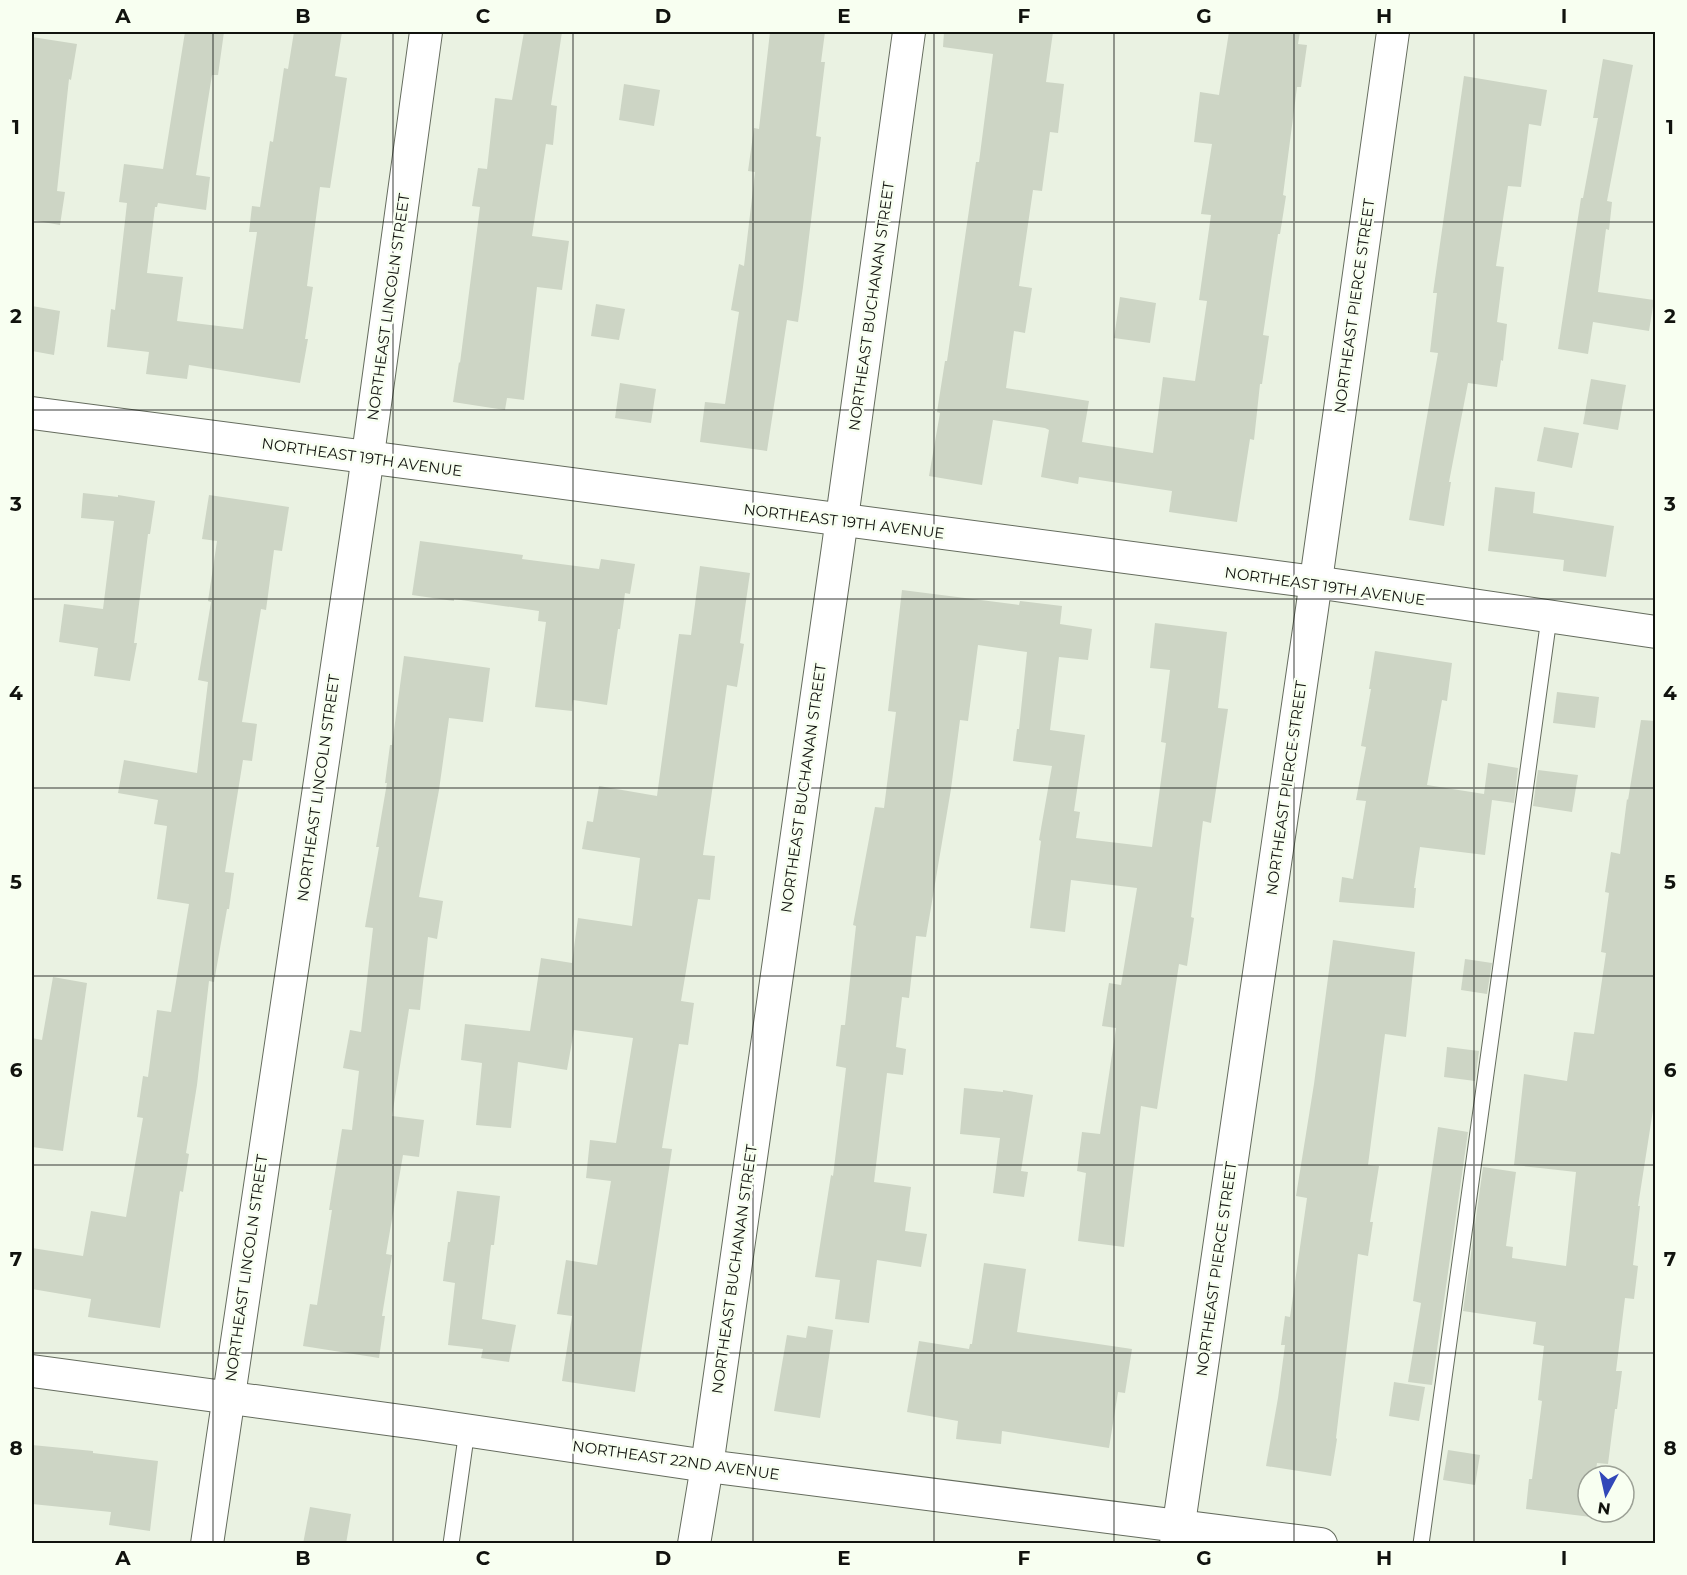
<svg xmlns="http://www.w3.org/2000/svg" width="1687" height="1575" font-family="Montserrat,sans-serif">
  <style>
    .building { fill: #cdd5c5 }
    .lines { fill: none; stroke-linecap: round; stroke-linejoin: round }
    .service-casing { stroke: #656c5e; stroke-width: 17 }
    .minor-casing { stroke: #656c5e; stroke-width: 34 }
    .service { stroke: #fff; stroke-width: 15 }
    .minor { stroke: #fff; stroke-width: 32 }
    .grid { fill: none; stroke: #11130e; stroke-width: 1.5; stroke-opacity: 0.55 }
    .labels { text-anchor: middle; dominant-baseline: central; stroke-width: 5; stroke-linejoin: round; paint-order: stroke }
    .street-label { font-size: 15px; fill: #11130e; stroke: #f8fff1 }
    .neatline { fill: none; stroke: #11130e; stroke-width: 2 }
    .grid-label { font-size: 20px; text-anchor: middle; font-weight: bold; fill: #11130e }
  </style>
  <rect width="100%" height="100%" fill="#eaf2e2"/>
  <g class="building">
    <path d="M 185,32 L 224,32 L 218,75 L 212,75 L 196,175 L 210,177 L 206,210 L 158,203 L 157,207 L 155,207 L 147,273 L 183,277 L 177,321 L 243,329 L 257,232 L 249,232 L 252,206 L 260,207 L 270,141 L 273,142 L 284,68 L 288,69 L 294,32 L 342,32 L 335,76 L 347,78 L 330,188 L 320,187 L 307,286 L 313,287 L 305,339 L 308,339 L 300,383 L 189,365 L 187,379 L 146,374 L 149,352 L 107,347 L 111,309 L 115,310 L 127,203 L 119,202 L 124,164 L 163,169 Z"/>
    <path d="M 524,32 L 562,32 L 551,105 L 557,106 L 553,145 L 546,144 L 532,236 L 569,241 L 562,290 L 537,287 L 524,400 L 507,398 L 505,410 L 453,402 L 459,362 L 460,363 L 480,207 L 472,206 L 478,168 L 487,169 L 495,98 L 512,100 Z"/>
    <path d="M 770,32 L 825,32 L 821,62 L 825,62 L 816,136 L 821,137 L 803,287 L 798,322 L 787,320 L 767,451 L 700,442 L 705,402 L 725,404 L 739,312 L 731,310 L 739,264 L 744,266 L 755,172 L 748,171 L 754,128 L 759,129 Z"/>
    <path d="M 944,32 L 1053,32 L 1046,82 L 1064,84 L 1058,133 L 1050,132 L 1042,191 L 1033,190 L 1019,286 L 1032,288 L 1025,333 L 1014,331 L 1006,388 L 1089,401 L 1082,442 L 1153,453 L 1163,377 L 1195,381 L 1207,301 L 1199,300 L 1211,215 L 1201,214 L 1212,144 L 1194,142 L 1200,92 L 1219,95 L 1229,32 L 1300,32 L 1298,44 L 1307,45 L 1301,87 L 1297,87 L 1283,195 L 1286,196 L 1280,234 L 1278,234 L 1263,335 L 1269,336 L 1262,384 L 1260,384 L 1254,440 L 1250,439 L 1237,522 L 1169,512 L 1172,491 L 1079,477 L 1078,484 L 1041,477 L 1049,430 L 1045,428 L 993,420 L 982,485 L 929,476 L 940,413 L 937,412 L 945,361 L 947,361 L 976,162 L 979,162 L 993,54 L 943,47 Z"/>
    <path d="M 32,37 L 77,44 L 71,80 L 69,79 L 57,191 L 65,192 L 60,225 L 32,220 Z"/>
    <path d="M 1603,59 L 1633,65 L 1607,201 L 1612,202 L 1609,230 L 1606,229 L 1598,292 L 1654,300 L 1649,331 L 1593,322 L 1588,354 L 1558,349 L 1581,198 L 1583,198 L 1598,118 L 1593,118 Z"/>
    <path d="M 1464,76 L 1547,90 L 1541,126 L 1529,124 L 1521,187 L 1508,186 L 1496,266 L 1504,267 L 1497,322 L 1507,324 L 1503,361 L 1501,360 L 1497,387 L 1468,383 L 1449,482 L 1451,482 L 1444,526 L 1409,520 L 1438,353 L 1430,352 L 1437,293 L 1433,293 Z"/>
    <path d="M 624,84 L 660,90 L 654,126 L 619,120 Z"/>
    <path d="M 1120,297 L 1156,303 L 1150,343 L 1114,338 Z"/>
    <path d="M 596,304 L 625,309 L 619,340 L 591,336 Z"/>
    <path d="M 32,306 L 60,311 L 54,355 L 32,351 Z"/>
    <path d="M 1591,379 L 1626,385 L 1618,430 L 1583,424 Z"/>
    <path d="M 620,383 L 656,389 L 651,423 L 615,418 Z"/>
    <path d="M 1544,427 L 1579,433 L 1572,468 L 1537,461 Z"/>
    <path d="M 1495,487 L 1535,492 L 1533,513 L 1614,526 L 1606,577 L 1563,571 L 1564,560 L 1488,551 Z"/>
    <path d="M 83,493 L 118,497 L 118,495 L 155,501 L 150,534 L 148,534 L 134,643 L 137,643 L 130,681 L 94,676 L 98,648 L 59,642 L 64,604 L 103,609 L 114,521 L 81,518 Z"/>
    <path d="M 209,495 L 289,507 L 282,551 L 274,550 L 266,610 L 261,609 L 242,722 L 257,724 L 252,761 L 243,760 L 225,872 L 234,873 L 229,909 L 227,909 L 214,982 L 209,981 L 197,1085 L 186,1153 L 189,1154 L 183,1192 L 180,1191 L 160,1328 L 88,1317 L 91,1299 L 32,1289 L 32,1248 L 83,1256 L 91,1211 L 126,1217 L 143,1118 L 137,1117 L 143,1076 L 148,1077 L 157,1010 L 171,1012 L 189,904 L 157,899 L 167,826 L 154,824 L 158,800 L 118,793 L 124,760 L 197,773 L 208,682 L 198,680 L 211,602 L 208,601 L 217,541 L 202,539 Z"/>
    <path d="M 420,541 L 523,555 L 522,559 L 599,569 L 601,559 L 635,564 L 630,594 L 625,593 L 620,629 L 618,629 L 607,705 L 573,700 L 572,711 L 535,707 L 546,622 L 538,621 L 539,611 L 454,599 L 454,601 L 412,595 Z"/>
    <path d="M 700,566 L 750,573 L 740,643 L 744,644 L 737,687 L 727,685 L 703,855 L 715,856 L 710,900 L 698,899 L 681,1001 L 694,1003 L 688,1045 L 679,1044 L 662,1148 L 672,1149 L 635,1392 L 562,1381 L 572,1316 L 557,1314 L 566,1260 L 597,1265 L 611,1181 L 586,1178 L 590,1140 L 616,1143 L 633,1038 L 574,1030 L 567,1070 L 518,1062 L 511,1128 L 476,1125 L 482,1063 L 461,1060 L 465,1024 L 530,1031 L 541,958 L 572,963 L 578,918 L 632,926 L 640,858 L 582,849 L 587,821 L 593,822 L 599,786 L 657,796 L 679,634 L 691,635 Z"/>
    <path d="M 902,590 L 1019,605 L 1020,601 L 1062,606 L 1060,624 L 1092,629 L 1088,660 L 1059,657 L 1050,730 L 1085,735 L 1074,811 L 1080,812 L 1076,838 L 1152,847 L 1166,743 L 1161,742 L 1170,670 L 1150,668 L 1155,623 L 1227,632 L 1218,708 L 1228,709 L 1211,823 L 1203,821 L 1191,917 L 1194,918 L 1187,966 L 1179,964 L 1157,1109 L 1141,1106 L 1124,1247 L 1078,1241 L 1086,1173 L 1077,1171 L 1082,1132 L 1100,1134 L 1116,1028 L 1102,1026 L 1109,983 L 1121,985 L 1137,888 L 1071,880 L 1065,932 L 1030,928 L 1041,841 L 1039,840 L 1052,766 L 1013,761 L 1017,729 L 1019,729 L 1027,652 L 978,645 L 968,721 L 960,720 L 951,789 L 926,937 L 916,936 L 909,998 L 902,997 L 896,1047 L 906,1049 L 903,1075 L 887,1073 L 874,1182 L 911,1187 L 905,1231 L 927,1234 L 921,1267 L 877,1260 L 869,1323 L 835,1319 L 840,1280 L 815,1277 L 831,1175 L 833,1176 L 846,1068 L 836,1066 L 841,1025 L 845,1025 L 856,926 L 853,925 L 875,807 L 884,808 L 896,712 L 888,711 Z"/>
    <path d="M 1375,651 L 1452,663 L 1447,701 L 1442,700 L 1427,785 L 1484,794 L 1488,763 L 1518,768 L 1514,803 L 1492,800 L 1485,855 L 1420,847 L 1414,888 L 1416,888 L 1414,908 L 1339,902 L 1342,877 L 1353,879 L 1366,801 L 1356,800 L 1366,747 L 1361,746 L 1371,689 L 1369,689 Z"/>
    <path d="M 404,656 L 490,668 L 483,722 L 449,718 L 439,790 L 419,897 L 443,901 L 437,939 L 428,937 L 420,1010 L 409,1009 L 392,1116 L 424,1120 L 419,1157 L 403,1155 L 386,1254 L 392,1255 L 382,1316 L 385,1316 L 379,1358 L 303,1346 L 310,1304 L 317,1305 L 332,1210 L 329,1210 L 342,1129 L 352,1130 L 359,1071 L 343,1068 L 350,1030 L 361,1032 L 373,928 L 365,927 L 379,847 L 376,847 L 387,783 L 385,783 L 390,745 L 392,745 Z"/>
    <path d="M 1557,692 L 1599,697 L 1595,728 L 1553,723 Z"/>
    <path d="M 1641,720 L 1656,721 L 1656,1091 L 1638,1206 L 1640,1206 L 1633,1265 L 1638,1266 L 1634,1299 L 1625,1298 L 1616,1371 L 1622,1371 L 1617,1409 L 1615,1409 L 1608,1464 L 1597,1463 L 1595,1476 L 1588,1476 L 1588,1512 L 1591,1512 L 1591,1517 L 1526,1509 L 1529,1479 L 1532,1479 L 1542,1401 L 1538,1400 L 1544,1346 L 1533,1344 L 1536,1322 L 1463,1311 L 1483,1167 L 1516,1172 L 1506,1246 L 1513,1247 L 1512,1258 L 1566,1266 L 1576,1172 L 1514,1165 L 1524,1074 L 1567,1081 L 1574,1032 L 1594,1034 L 1606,953 L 1601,952 L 1609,893 L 1605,892 L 1611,852 L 1620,854 L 1627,799 L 1628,800 Z"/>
    <path d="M 1538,770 L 1578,775 L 1572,812 L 1533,806 Z"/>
    <path d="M 1333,940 L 1415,952 L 1406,1037 L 1385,1034 L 1368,1165 L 1379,1166 L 1370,1222 L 1373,1222 L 1368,1256 L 1358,1254 L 1336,1438 L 1337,1439 L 1331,1476 L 1266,1466 L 1278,1398 L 1285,1345 L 1281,1345 L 1285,1316 L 1290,1317 L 1307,1198 L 1296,1196 L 1314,1084 Z"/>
    <path d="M 1465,959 L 1492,963 L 1487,994 L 1461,990 Z"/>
    <path d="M 53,977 L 87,983 L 63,1151 L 32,1147 L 32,1038 L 42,1040 Z"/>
    <path d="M 1447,1047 L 1479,1051 L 1475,1081 L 1444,1077 Z"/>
    <path d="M 964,1088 L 1003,1092 L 1003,1090 L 1033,1095 L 1021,1171 L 1028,1172 L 1024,1197 L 993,1193 L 1000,1138 L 960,1134 Z"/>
    <path d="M 1438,1127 L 1468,1132 L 1432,1385 L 1408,1382 L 1421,1303 L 1413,1301 Z"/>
    <path d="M 457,1191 L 500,1196 L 494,1245 L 491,1245 L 482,1319 L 516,1325 L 509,1362 L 481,1358 L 483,1349 L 448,1345 L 455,1283 L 443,1281 L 448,1242 L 450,1242 Z"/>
    <path d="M 984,1263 L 1026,1269 L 1017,1332 L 1132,1349 L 1125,1393 L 1118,1392 L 1109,1448 L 1002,1431 L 1001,1444 L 956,1439 L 958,1421 L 907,1412 L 919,1341 L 969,1349 L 970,1344 L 972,1344 Z"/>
    <path d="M 808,1326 L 833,1330 L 820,1418 L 774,1411 L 787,1335 L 806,1338 Z"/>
    <path d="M 1394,1382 L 1425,1387 L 1419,1421 L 1389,1416 Z"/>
    <path d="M 32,1445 L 93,1451 L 93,1453 L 158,1461 L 150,1531 L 109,1525 L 111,1512 L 32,1504 Z"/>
    <path d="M 1448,1450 L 1480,1455 L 1475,1485 L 1443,1480 Z"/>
    <path d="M 310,1507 L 351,1514 L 346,1544 L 303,1544 Z"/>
  </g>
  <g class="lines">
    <g class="service-casing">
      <g id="service">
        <path d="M 451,1544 L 467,1430"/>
        <path d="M 1421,1544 L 1549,618"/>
      </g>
    </g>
    <g class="minor-casing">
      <g id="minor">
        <path d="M 32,413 L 1315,582 L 1656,632"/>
        <path d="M 32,1371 L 424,1424 L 707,1466 L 1321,1544"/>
        <path d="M 207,1544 L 364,484 L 426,32"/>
        <path d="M 694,1544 L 707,1466 L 838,547 L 909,32"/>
        <path d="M 1176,1544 L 1312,609 L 1393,32"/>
      </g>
    </g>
    <use href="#service" class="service"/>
    <use href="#minor" class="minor"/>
  </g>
  <path class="grid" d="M 213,32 L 213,1544M 393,32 L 393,1544M 573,32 L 573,1544M 753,32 L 753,1544M 934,32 L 934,1544M 1114,32 L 1114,1544M 1294,32 L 1294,1544M 1474,32 L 1474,1544M 32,222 L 1656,222M 32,410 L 1656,410M 32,599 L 1656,599M 32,788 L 1656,788M 32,976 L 1656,976M 32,1165 L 1656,1165M 32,1353 L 1656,1353"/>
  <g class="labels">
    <g class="street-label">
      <text transform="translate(871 306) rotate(-82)">NORTHEAST BUCHANAN STREET</text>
      <text transform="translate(1354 306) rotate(-82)">NORTHEAST PIERCE STREET</text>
      <text transform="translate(388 307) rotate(-82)">NORTHEAST LINCOLN STREET</text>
      <text transform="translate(362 457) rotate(8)">NORTHEAST 19TH AVENUE</text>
      <text transform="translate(844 521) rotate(7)">NORTHEAST 19TH AVENUE</text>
      <text transform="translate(1325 586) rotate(8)">NORTHEAST 19TH AVENUE</text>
      <text transform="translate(318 788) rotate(-82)">NORTHEAST LINCOLN STREET</text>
      <text transform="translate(803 788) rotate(-82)">NORTHEAST BUCHANAN STREET</text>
      <text transform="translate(1286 788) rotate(-82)">NORTHEAST PIERCE STREET</text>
      <text transform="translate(246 1268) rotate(-82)">NORTHEAST LINCOLN STREET</text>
      <text transform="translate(734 1269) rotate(-82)">NORTHEAST BUCHANAN STREET</text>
      <text transform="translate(1216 1269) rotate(-82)">NORTHEAST PIERCE STREET</text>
      <text transform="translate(676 1460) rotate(8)">NORTHEAST 22ND AVENUE</text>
    </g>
  </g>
  <rect width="1687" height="1575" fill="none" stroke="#f8fff1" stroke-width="66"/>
  <g transform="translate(1606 1494) rotate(188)"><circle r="28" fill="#f8fff1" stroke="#9ca196" stroke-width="1.5"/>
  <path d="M0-4.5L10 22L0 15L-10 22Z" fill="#3248b9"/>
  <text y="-9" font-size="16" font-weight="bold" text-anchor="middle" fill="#11130e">N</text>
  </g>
  <rect x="33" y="33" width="1621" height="1509" class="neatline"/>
  <g class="grid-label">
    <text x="123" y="23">A</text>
    <text x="303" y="23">B</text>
    <text x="483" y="23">C</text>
    <text x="663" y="23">D</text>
    <text x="844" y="23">E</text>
    <text x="1024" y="23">F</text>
    <text x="1204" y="23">G</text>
    <text x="1384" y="23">H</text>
    <text x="1564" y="23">I</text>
    <text x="16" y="134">1</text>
    <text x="1670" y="134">1</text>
    <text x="16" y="323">2</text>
    <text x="1670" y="323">2</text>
    <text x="16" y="511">3</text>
    <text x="1670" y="511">3</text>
    <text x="16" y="700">4</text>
    <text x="1670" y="700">4</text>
    <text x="16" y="889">5</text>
    <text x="1670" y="889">5</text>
    <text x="16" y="1077">6</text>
    <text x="1670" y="1077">6</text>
    <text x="16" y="1266">7</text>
    <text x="1670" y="1266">7</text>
    <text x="16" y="1455">8</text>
    <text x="1670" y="1455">8</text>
    <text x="123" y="1565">A</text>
    <text x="303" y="1565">B</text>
    <text x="483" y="1565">C</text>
    <text x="663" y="1565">D</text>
    <text x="844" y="1565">E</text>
    <text x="1024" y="1565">F</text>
    <text x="1204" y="1565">G</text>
    <text x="1384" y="1565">H</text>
    <text x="1564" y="1565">I</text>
  </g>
</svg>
